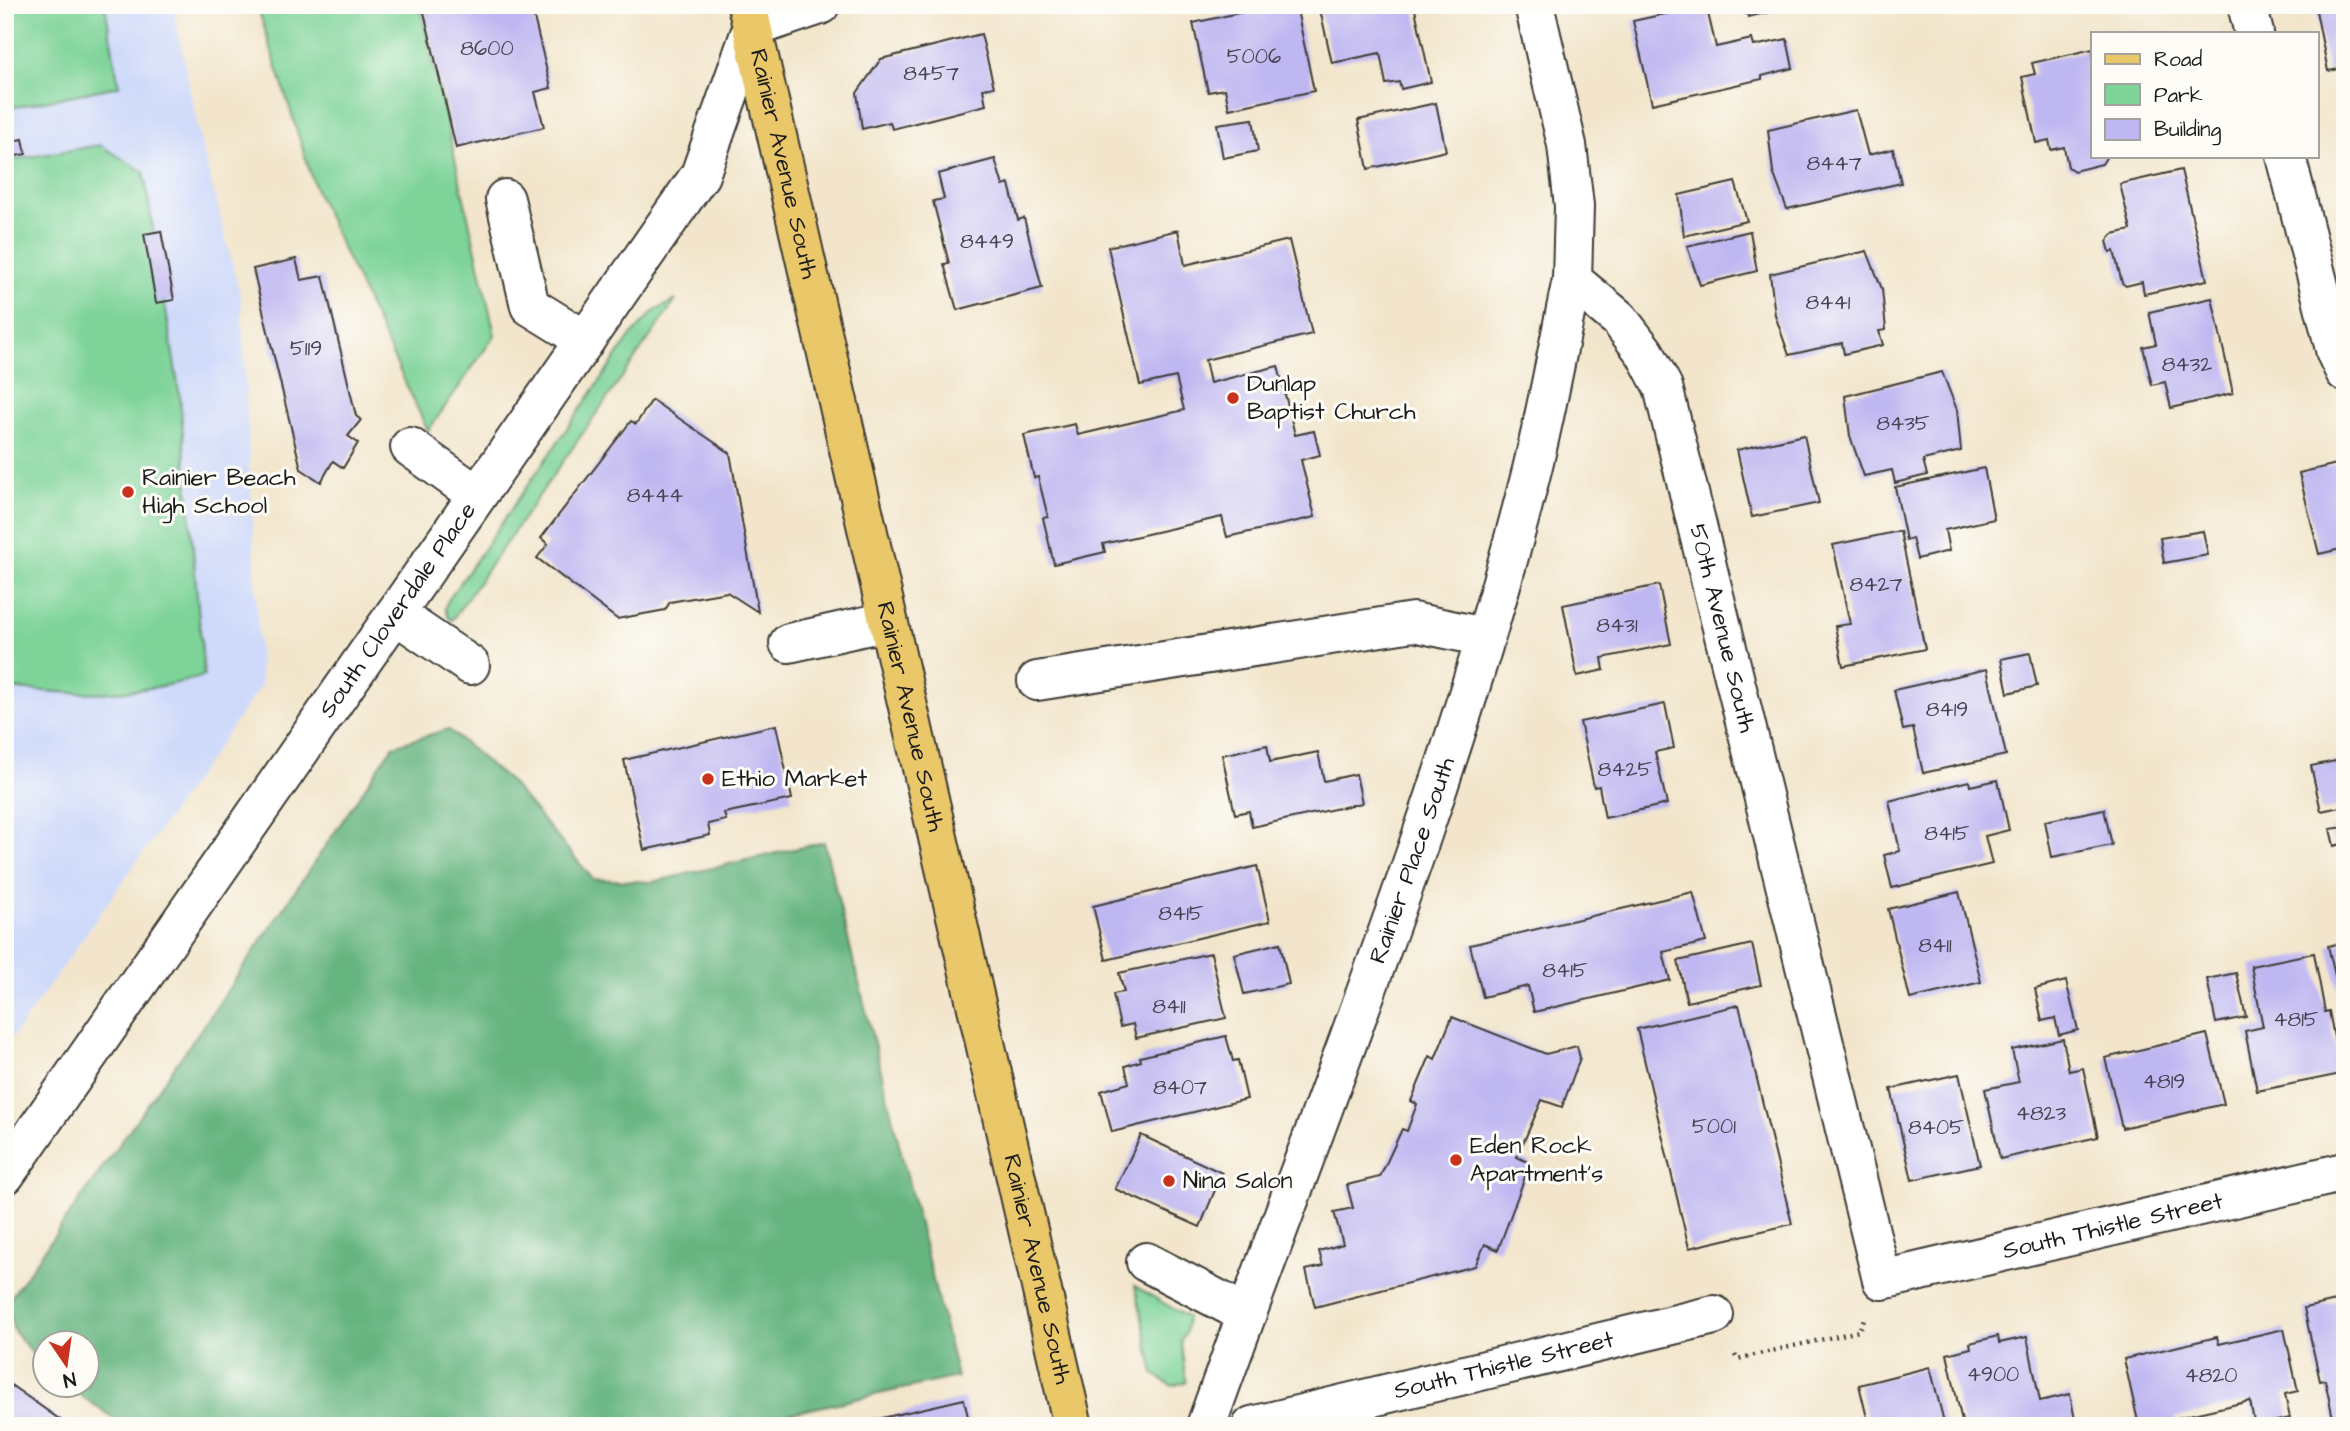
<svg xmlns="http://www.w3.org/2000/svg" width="2350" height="1431" font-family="'Architects Daughter',sans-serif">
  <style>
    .built { fill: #cfdafa }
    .green { fill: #7dd398; stroke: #4c785a; stroke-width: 2 }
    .forest { fill: #66b580; stroke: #41684e; stroke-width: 2 }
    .building { fill: #bfb7f1 }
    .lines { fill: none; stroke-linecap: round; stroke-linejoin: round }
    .minor-casing { stroke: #3c3a36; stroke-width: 42 }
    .major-casing { stroke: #3c3a36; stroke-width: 42 }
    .path { stroke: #3c3a36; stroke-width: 4.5; stroke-dasharray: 2 5; stroke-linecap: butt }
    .minor { stroke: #fff; stroke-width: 38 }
    .major { stroke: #eac769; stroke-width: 38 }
    .poi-dot { fill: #c8321e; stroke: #fdfcf7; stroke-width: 2.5 }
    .labels { text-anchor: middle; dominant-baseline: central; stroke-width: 6; stroke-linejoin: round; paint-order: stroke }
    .number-label { font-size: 21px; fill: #454351 }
    .street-label { font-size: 24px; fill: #1c1c1c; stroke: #fdfcf7 }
    .poi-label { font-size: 24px; fill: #1c1c1c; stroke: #fdfcf7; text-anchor: start }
  </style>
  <rect width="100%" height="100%" fill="#fdfcf7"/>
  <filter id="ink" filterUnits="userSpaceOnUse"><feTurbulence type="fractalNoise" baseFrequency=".0143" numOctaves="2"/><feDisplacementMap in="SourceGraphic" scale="14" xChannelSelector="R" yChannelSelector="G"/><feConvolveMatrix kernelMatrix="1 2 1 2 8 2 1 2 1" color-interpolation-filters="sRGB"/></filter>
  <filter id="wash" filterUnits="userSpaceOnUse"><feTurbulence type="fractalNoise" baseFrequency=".00686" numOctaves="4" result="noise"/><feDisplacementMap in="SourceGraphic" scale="28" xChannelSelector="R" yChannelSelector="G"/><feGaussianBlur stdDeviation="1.57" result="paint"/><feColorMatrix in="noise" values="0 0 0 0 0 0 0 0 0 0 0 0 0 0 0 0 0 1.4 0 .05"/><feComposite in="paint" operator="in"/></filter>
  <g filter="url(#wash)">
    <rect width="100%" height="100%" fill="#f2e5cb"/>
    <path class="built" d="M 5,5 L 173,5 L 199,135 L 241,298 L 261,686 L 13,1037 L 5,1031 Z"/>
    <g class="green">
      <path d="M 5,5 L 105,5 L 119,86 L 5,109 Z"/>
      <path d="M 257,5 L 420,5 L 495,335 L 428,431 L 317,194 Z"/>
      <path d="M 100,145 L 144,172 L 180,398 L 204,676 C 134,697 77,695 5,688 L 5,161 Z"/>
      <path d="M 676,300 L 452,620 L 448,617 L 445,608 L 447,602 L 631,336 L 653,312 Z"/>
      <path d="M 1135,1286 L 1187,1317 L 1186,1332 L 1181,1341 L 1186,1382 L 1172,1386 L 1154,1374 Z"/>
    </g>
    <path class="forest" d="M 448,729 L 510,782 L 593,879 L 652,882 L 824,842 L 957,1377 L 732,1426 L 126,1426 L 66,1386 L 88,1386 L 88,1344 L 46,1344 L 45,1369 L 14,1331 L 6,1304 L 215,1009 L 393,746 Z"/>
    <g id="blocks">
      <g class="building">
        <path d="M 436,5 L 531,5 L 551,88 L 535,92 L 544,127 L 456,148 L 423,8 Z"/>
        <path d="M 1275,5 L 1296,5 L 1314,91 L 1229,109 L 1225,89 L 1208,92 L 1193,23 Z"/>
        <path d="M 1319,5 L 1414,5 L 1431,82 L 1401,89 L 1399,82 L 1386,84 L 1380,53 L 1332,63 Z"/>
        <path d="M 1706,5 L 1716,47 L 1752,39 L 1754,46 L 1787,39 L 1793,68 L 1762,76 L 1762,79 L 1652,104 L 1633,21 Z"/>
        <path d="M 1746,5 L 1794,5 L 1794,6 L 1748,17 Z"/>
        <path d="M 2345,5 L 2345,68 L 2328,71 L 2316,11 Z"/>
        <path d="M 981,34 L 994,87 L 983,89 L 986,105 L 892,129 L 890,122 L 862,129 L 857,93 L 881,59 Z"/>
        <path d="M 2093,49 L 2093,156 L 2107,156 L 2102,164 L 2074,171 L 2068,167 L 2064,147 L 2051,150 L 2049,140 L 2036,143 L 2022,77 L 2035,74 L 2032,63 Z"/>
        <path d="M 1436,103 L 1446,151 L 1368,169 L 1358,120 Z"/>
        <path d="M 1856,110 L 1868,155 L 1893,149 L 1901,183 L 1787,209 L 1773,172 L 1768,130 Z"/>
        <path d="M 1253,119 L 1258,151 L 1223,158 L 1217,124 Z"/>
        <path d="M 23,139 L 26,154 L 5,158 L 5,142 Z"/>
        <path d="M 995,159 L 1003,186 L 1009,184 L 1018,220 L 1024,218 L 1042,288 L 957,310 L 944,264 L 949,263 L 933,201 L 944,199 L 938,174 Z"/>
        <path d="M 2181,170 L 2207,280 L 2144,294 L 2142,282 L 2126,286 L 2122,283 L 2114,251 L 2110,252 L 2107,241 L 2113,234 L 2131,230 L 2120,184 Z"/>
        <path d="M 1735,182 L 1747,221 L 1684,236 L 1679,195 Z"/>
        <path d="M 1178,230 L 1185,265 L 1289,240 L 1312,334 L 1205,360 L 1210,383 L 1278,366 L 1295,435 L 1314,431 L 1320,455 L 1301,460 L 1315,517 L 1227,537 L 1222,517 L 1103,544 L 1105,552 L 1054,564 L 1043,518 L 1048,517 L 1038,477 L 1034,478 L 1024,435 L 1075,424 L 1078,435 L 1184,410 L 1176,377 L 1140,385 L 1108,247 Z"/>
        <path d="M 161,231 L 174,300 L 156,303 L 144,234 Z"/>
        <path d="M 1750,231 L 1757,271 L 1700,285 L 1687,246 Z"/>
        <path d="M 1867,251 L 1882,289 L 1886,330 L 1879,331 L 1883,345 L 1844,354 L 1842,343 L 1789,355 L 1775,315 L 1770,274 Z"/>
        <path d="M 296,259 L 301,280 L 323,276 L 356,416 L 361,420 L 348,436 L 358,443 L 343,468 L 333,461 L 321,482 L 301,469 L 253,269 Z"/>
        <path d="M 2212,298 L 2233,393 L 2171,408 L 2165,382 L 2152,385 L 2143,347 L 2156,344 L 2149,312 Z"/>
        <path d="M 1942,372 L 1957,410 L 1961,451 L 1923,460 L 1927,475 L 1895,483 L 1892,470 L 1864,476 L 1850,436 L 1845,396 Z"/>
        <path d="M 652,400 L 730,453 L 758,612 L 727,592 L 670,602 L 665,610 L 617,619 L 537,558 L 548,544 L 541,538 L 631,421 L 636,424 Z"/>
        <path d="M 1804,435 L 1819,503 L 1752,517 L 1737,450 Z"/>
        <path d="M 2345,462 L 2345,548 L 2319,554 L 2299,473 Z"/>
        <path d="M 1984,468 L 1994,519 L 1945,530 L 1949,551 L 1917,559 L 1912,538 L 1906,540 L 1895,487 Z"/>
        <path d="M 1900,531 L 1925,649 L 1843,666 L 1835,626 L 1850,624 L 1833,545 Z"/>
        <path d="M 2203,531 L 2208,555 L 2164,563 L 2160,538 Z"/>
        <path d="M 1659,585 L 1671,644 L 1602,658 L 1604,670 L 1577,676 L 1563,605 Z"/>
        <path d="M 2030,653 L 2037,686 L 2008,693 L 2001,659 Z"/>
        <path d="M 1987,669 L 2006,755 L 1923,773 L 1913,728 L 1903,730 L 1894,690 Z"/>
        <path d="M 1665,704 L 1674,748 L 1655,752 L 1667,804 L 1605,818 L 1599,786 L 1594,787 L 1580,722 Z"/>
        <path d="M 776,725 L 792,799 L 724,813 L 726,820 L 708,824 L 710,835 L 644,850 L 624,760 Z"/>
        <path d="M 1267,745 L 1270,762 L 1318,752 L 1324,781 L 1356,774 L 1362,803 L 1252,827 L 1249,811 L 1235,814 L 1222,755 Z"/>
        <path d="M 2345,759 L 2345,806 L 2321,811 L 2311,766 Z"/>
        <path d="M 1998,780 L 2009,830 L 1985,836 L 1992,864 L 1892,888 L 1884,855 L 1900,851 L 1889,801 L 1969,781 L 1970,786 Z"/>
        <path d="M 2104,809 L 2112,845 L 2052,857 L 2045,821 Z"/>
        <path d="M 2345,827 L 2345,843 L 2334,846 L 2330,829 Z"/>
        <path d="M 1257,866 L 1270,921 L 1106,960 L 1093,906 Z"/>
        <path d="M 1693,892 L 1706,942 L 1663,952 L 1670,980 L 1534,1012 L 1528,986 L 1483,997 L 1470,945 Z"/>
        <path d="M 1959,892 L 1981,982 L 1910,999 L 1888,909 Z"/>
        <path d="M 2345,942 L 2345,1014 L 2344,1014 L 2328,946 Z"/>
        <path d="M 1280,943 L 1289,984 L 1244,994 L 1234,954 Z"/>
        <path d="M 1752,944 L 1761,985 L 1687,1002 L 1678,961 Z"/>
        <path d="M 1211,953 L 1226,1018 L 1136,1038 L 1133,1024 L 1120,1027 L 1113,994 L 1124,992 L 1119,973 Z"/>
        <path d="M 2314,953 L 2325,1012 L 2329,1011 L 2341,1074 L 2257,1091 L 2245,1031 L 2263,1027 L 2251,966 Z"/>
        <path d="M 2236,973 L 2246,1017 L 2216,1023 L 2207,979 Z"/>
        <path d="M 2066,981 L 2078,1030 L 2059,1035 L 2055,1018 L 2042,1021 L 2035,989 Z"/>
        <path d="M 1739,1005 L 1792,1224 L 1689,1248 L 1637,1029 Z"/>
        <path d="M 1452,1017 L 1546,1054 L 1577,1046 L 1580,1058 L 1562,1107 L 1542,1100 L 1517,1157 L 1530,1163 L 1498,1250 L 1485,1244 L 1475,1266 L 1315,1307 L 1306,1270 L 1323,1266 L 1319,1251 L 1343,1244 L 1334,1212 L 1353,1208 L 1347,1185 L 1380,1177 L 1402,1129 L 1407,1131 L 1417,1104 L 1411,1101 L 1430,1056 L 1435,1059 Z"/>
        <path d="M 2207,1034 L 2224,1104 L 2122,1128 L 2105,1058 Z"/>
        <path d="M 1226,1036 L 1233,1061 L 1238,1060 L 1247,1099 L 1112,1132 L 1101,1091 L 1129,1083 L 1125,1066 L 1141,1061 L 1140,1057 Z"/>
        <path d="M 2063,1039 L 2069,1071 L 2083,1068 L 2098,1137 L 2000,1159 L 1985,1089 L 2019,1082 L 2012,1050 Z"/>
        <path d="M 1959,1074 L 1980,1165 L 1912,1180 L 1891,1089 Z"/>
        <path d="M 1141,1135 L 1222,1173 L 1200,1227 L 1115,1189 Z"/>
        <path d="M 2341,1300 L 2345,1309 L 2345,1421 L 2334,1423 L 2325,1380 L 2320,1381 L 2304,1308 Z"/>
        <path d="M 2284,1329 L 2298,1391 L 2285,1394 L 2290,1418 L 2255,1426 L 2250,1401 L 2176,1418 L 2177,1426 L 2139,1426 L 2124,1359 L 2217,1337 L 2219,1344 Z"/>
        <path d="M 1998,1336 L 1999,1343 L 2027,1337 L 2040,1401 L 2070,1394 L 2076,1425 L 1963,1426 L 1947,1354 L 1971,1348 L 1970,1343 Z"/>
        <path d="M 1930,1367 L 1945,1426 L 1869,1426 L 1859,1385 Z"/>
        <path d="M 5,1381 L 69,1426 L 5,1426 Z"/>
        <path d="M 964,1399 L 970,1426 L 852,1426 L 852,1425 Z"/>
      </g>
    </g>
  </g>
  <g filter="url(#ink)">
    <use href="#blocks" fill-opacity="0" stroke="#3c3a36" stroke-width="2"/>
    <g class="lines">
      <g class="minor-casing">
        <g id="minor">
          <path id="s1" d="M 1534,5 L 1567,145 L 1574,206 L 1572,280 L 1619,319 L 1645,353 L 1663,387 L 1882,1280 L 2345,1172"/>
          <path d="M 2247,5 L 2254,33"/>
          <path d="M 2286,156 L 2336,353 L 2345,372"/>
          <path d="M 505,199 L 530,306 L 585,340"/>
          <path d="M 410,447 L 477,495"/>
          <path d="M 395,614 L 470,665"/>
          <path d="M 789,643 L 888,621"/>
          <path d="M 1037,681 L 1413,622 L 1484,637"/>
          <path id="s2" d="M 5,1175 L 700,175 L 752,28 L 820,5"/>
          <path d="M 1146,1262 L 1246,1314"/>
          <path id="s3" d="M 1206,1426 C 1317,1116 1444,811 1526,493 C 1545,423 1557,350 1572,280"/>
          <path id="s4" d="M 1252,1426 L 1714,1315"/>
        </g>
      </g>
      <g class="major-casing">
        <g id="major">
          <path id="s5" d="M 747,5 L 1073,1426"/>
        </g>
      </g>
      <path class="path" d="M 1735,1355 L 1737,1359 L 1859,1331 L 1864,1319"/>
      <use href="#minor" class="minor"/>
      <use href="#major" class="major"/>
    </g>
  </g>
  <g class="poi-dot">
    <circle cx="1233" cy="398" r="7"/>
    <circle cx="128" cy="492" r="7"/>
    <circle cx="708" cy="779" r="7"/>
    <circle cx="1456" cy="1160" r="7"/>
    <circle cx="1169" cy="1181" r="7"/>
  </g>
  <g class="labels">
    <g class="number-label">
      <text x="487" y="48">8600</text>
      <text x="1254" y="56">5006</text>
      <text x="931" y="73">8457</text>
      <text x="1834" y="163">8447</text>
      <text x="987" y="241">8449</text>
      <text x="1828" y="302">8441</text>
      <text x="306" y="348">5119</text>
      <text x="2187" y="364">8432</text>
      <text x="1903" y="423">8435</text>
      <text x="655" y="495">8444</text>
      <text x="1876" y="584">8427</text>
      <text x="1617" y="625">8431</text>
      <text x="1947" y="709">8419</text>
      <text x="1625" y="769">8425</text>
      <text x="1947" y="833">8415</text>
      <text x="1181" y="913">8415</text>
      <text x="1935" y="945">8411</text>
      <text x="1565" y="970">8415</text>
      <text x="1169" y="1006">8411</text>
      <text x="2296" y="1019">4815</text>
      <text x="2164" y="1081">4819</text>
      <text x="1180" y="1087">8407</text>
      <text x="2041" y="1113">4823</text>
      <text x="1714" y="1126">5001</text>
      <text x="1936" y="1127">8405</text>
      <text x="1993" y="1374">4900</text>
      <text x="2211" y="1375">4820</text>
    </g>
    <g class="street-label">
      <text stroke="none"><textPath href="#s5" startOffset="163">Rainier Avenue South</textPath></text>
      <text stroke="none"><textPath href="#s2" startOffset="688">South Cloverdale Place</textPath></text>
      <text stroke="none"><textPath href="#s1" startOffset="670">50th Avenue South</textPath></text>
      <text stroke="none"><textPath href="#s5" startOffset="730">Rainier Avenue South</textPath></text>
      <text stroke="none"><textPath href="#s3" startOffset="602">Rainier Place South</textPath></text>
      <text stroke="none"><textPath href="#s1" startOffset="1578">South Thistle Street</textPath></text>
      <text stroke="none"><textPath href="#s5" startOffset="1297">Rainier Avenue South</textPath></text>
      <text stroke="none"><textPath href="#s4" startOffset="259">South Thistle Street</textPath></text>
    </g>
    <g class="poi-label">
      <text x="1247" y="384">Dunlap<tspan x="1247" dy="28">Baptist Church</tspan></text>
      <text x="142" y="478">Rainier Beach<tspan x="142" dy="28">High School</tspan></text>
      <text x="722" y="779">Ethio Market</text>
      <text x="1470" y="1146">Eden Rock<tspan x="1470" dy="28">Apartment's</tspan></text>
      <text x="1183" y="1181">Nina Salon</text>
    </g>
  </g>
  <rect width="2350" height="1431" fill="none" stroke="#fdfcf7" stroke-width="28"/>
  <rect x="2091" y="32" width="228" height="126" fill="#fdfcf7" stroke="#a3a29f" stroke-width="2"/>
  <rect x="2105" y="54" width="35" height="10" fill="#eac769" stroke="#a3a29f" stroke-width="2"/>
  <text x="2154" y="66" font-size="21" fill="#1c1c1c">Road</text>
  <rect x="2105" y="84" width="35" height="21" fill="#7dd398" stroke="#a3a29f" stroke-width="2"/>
  <text x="2154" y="102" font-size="21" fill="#1c1c1c">Park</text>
  <rect x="2105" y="119" width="35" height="21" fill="#bfb7f1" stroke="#a3a29f" stroke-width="2"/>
  <text x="2154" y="136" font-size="21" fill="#1c1c1c">Building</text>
  <g transform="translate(66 1364) rotate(167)"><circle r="33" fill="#fdfcf7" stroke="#a3a29f" stroke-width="2"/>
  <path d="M0-5L12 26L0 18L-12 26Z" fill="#c8321e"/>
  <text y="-10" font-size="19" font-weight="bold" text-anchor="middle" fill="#1c1c1c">N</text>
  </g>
</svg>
